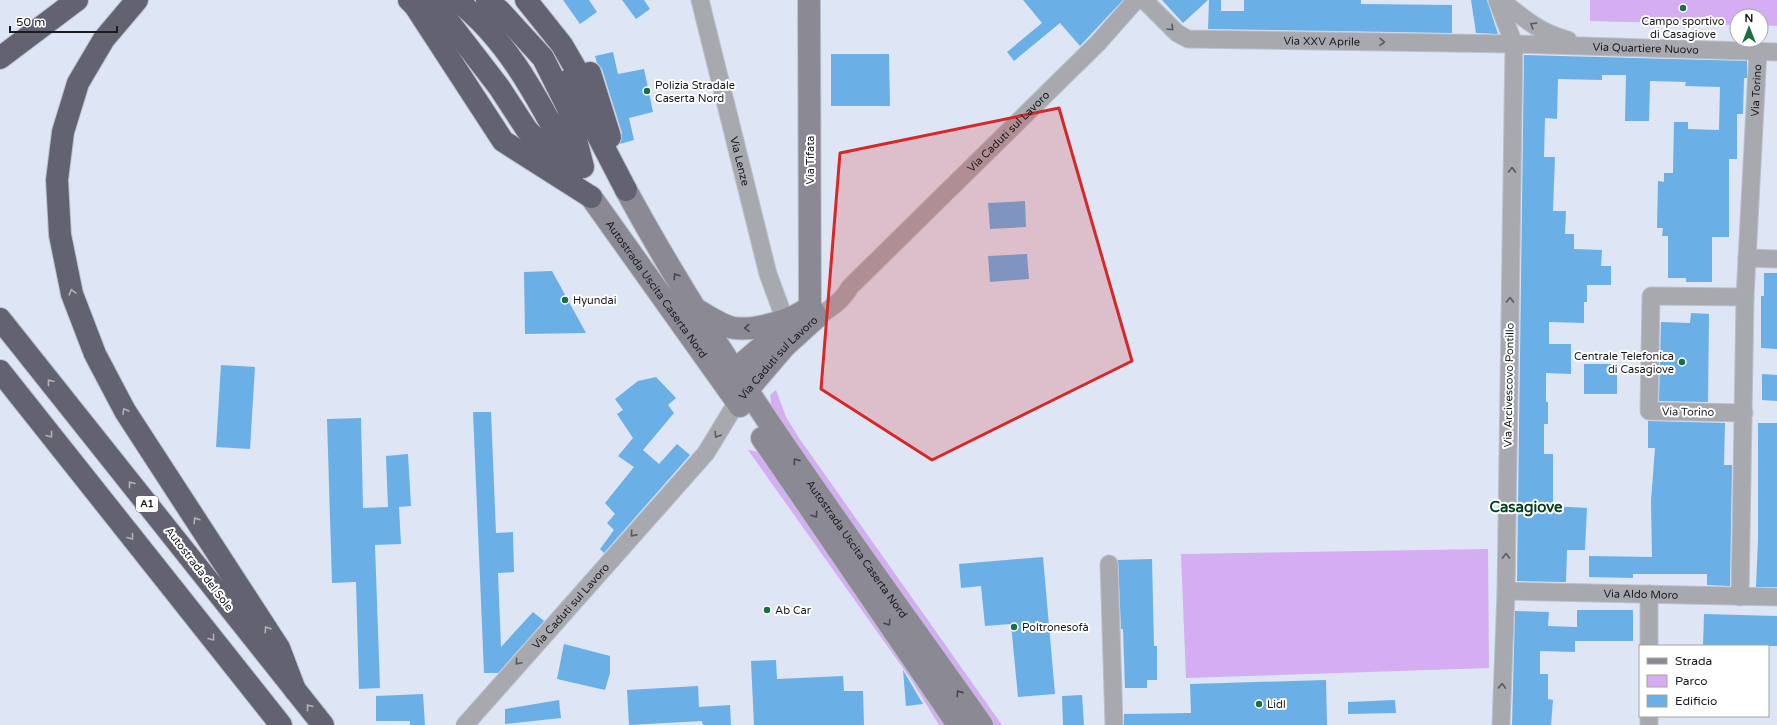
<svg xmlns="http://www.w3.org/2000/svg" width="1777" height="725" font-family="'Varela Round',sans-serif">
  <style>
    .green { fill: #d5adf2 }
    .building { fill: #6ab0e7 }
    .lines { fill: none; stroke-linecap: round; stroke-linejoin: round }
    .street-casing { stroke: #bbc1ce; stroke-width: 19 }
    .secondary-casing { stroke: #bbc1ce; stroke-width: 24 }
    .highway-casing { stroke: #bbc1ce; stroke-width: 24 }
    .street { stroke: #a8a8af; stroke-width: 17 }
    .secondary { stroke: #8b8a94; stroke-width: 22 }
    .highway { stroke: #636270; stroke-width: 22 }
    .oneway { stroke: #595a60 }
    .oneway2 { stroke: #47474e }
    .oneway3 { stroke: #b1b0b8 }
    .marked { fill: #d62828; fill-opacity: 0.2; stroke: #d62828; stroke-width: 3; stroke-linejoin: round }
    .poi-dot { fill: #1b7042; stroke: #fff; stroke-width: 1.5 }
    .labels { text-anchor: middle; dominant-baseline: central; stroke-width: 4; stroke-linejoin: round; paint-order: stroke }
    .shield { fill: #fff; stroke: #5e5f63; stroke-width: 1 }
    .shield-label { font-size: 10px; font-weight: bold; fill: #191b20 }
    .poi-label { font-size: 11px; fill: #191b20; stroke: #fff; text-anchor: start }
    .street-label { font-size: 11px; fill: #191b20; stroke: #fff }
    .district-label { font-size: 15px; font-weight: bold; fill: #003f20; stroke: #fff }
  </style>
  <rect width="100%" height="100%" fill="#dee5f4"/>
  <g class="green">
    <path d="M 1590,0 L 1777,0 L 1777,26 L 1761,25 L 1761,16 L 1737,16 L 1737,25 L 1590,21 Z"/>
    <path d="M 776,390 L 786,417 L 799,438 L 1002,725 L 991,725 L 773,418 L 770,395 Z"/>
    <path d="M 748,450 L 755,451 L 761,455 L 946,725 L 939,725 L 910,678 Z"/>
    <path d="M 1488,549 L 1489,668 L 1186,678 L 1181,554 Z"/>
  </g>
  <g class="building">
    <path d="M 563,0 L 589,0 L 597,12 L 580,24 Z"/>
    <path d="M 622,0 L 644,0 L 650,9 L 636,19 Z"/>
    <path d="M 1023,0 L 1123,0 L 1080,46 L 1060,23 L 1014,61 L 1007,52 L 1042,23 Z"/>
    <path d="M 1162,0 L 1208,0 L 1183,23 Z"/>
    <path d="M 1209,0 L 1221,0 L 1221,11 L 1244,11 L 1244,0 L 1361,0 L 1361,4 L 1452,5 L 1452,33 L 1208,29 Z"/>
    <path d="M 1471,0 L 1487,0 L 1498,34 L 1476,33 Z"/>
    <path d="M 613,52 L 618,74 L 644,69 L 653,112 L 629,118 L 634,140 L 620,144 L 622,133 L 602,69 L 597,63 L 595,56 Z"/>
    <path d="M 831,54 L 889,54 L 890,106 L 831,106 Z"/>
    <path d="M 1524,55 L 1747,61 L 1747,78 L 1744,78 L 1743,114 L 1737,114 L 1737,159 L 1729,159 L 1729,237 L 1712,237 L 1712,282 L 1686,282 L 1686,278 L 1668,278 L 1668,236 L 1662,236 L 1663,228 L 1657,228 L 1658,181 L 1664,182 L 1664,173 L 1673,173 L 1674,122 L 1688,122 L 1688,129 L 1719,130 L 1720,87 L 1685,86 L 1686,82 L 1650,81 L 1649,121 L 1625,121 L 1626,75 L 1602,75 L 1602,80 L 1558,79 L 1557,119 L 1545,118 L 1544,157 L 1555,157 L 1553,211 L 1566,211 L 1565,234 L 1574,234 L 1574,249 L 1602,250 L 1601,266 L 1611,266 L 1611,285 L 1587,285 L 1587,302 L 1584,302 L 1584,323 L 1549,322 L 1549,344 L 1571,344 L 1571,374 L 1546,373 L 1546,402 L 1548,402 L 1548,424 L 1544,424 L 1544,454 L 1553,454 L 1553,506 L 1587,508 L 1585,550 L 1567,550 L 1566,582 L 1517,581 Z"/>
    <path d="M 1025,201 L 1026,227 L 990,229 L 988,203 Z"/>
    <path d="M 1027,254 L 1029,279 L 990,282 L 988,256 Z"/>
    <path d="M 552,271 L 586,333 L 525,334 L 524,272 Z"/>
    <path d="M 1764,273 L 1777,273 L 1777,349 L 1761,348 L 1761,296 L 1764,296 Z"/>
    <path d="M 1691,313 L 1709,314 L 1708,402 L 1659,401 L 1661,322 L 1690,323 Z"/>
    <rect x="1584" y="364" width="33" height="30"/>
    <path d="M 221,365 L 255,367 L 250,449 L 216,447 Z"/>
    <path d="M 1762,374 L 1777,375 L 1777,401 L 1762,400 Z"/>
    <path d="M 656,377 L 676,398 L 668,405 L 674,413 L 643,450 L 659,464 L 677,444 L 690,455 L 604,553 L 600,549 L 614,530 L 607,523 L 615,514 L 605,503 L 634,467 L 618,456 L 633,438 L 617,414 L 623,410 L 615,399 L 638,381 Z"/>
    <path d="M 473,412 L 491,412 L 496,533 L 513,532 L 514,572 L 498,573 L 501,647 L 533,612 L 544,621 L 498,673 L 484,673 Z"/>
    <path d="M 361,418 L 363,508 L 388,507 L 386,456 L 408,454 L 411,506 L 399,507 L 401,544 L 375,545 L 380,688 L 359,689 L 356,582 L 332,583 L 327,419 Z"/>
    <path d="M 1648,421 L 1725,423 L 1724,465 L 1732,465 L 1730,586 L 1707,585 L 1707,574 L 1633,574 L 1633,578 L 1589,577 L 1589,556 L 1652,557 L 1651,501 L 1655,448 L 1648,448 Z"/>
    <path d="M 1758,423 L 1777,423 L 1777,587 L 1756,587 L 1758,540 Z"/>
    <path d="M 1043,557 L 1055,694 L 1018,697 L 1011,624 L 985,626 L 981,586 L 961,588 L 959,564 Z"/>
    <path d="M 1152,559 L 1154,646 L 1157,646 L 1157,680 L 1147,680 L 1147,688 L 1125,688 L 1123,629 L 1121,629 L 1118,560 Z"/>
    <path d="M 1577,610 L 1633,610 L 1633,641 L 1575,641 L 1575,652 L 1540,651 L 1540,674 L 1548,674 L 1548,699 L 1553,700 L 1551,725 L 1512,725 L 1515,611 L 1549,612 L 1548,626 L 1577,627 Z"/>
    <path d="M 1704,614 L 1777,616 L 1777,646 L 1703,646 Z"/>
    <path d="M 564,644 L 610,656 L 610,673 L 605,690 L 557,679 Z"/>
    <path d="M 776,660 L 777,679 L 843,676 L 844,691 L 863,691 L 864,725 L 754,725 L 751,661 Z"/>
    <path d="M 903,670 L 923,704 L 906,706 Z"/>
    <path d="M 1326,680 L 1327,725 L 1124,725 L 1124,714 L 1191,713 L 1190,684 Z"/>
    <path d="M 698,686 L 699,707 L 730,705 L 731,725 L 703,725 L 702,721 L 629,725 L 627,690 Z"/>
    <path d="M 423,694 L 425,725 L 410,725 L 410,721 L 376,721 L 376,696 Z"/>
    <path d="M 1082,695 L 1084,725 L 1063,725 L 1062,696 Z"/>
    <path d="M 559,700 L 561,718 L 505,724 L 505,709 Z"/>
    <path d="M 1395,700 L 1396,713 L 1348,714 L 1348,702 Z"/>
  </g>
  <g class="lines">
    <g class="street-casing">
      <g id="street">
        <path id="s1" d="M 700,0 L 768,274 L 785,320"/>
        <path id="s2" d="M 1144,0 L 1177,33 L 1188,39 L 1514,44 L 1777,52"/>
        <path d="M 1497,0 L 1514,44 L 1506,591 L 1501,725"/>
        <path d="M 1501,0 C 1523,18 1540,33 1568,40"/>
        <path d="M 1747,258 L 1777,259"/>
        <path id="s3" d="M 817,317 C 830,309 842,301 850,287 L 1098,43 L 1136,0"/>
        <path d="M 1744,413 L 1649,411 L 1651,296 L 1745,297"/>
        <path d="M 1109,564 L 1114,725"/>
        <path id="s4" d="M 1506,591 L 1777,597"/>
        <path d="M 1649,594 L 1649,646"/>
        <path id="s5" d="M 1740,597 L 1745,297 L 1758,51"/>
        <path d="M 1649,716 L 1649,725"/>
        <path id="s6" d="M 465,725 L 706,453 L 737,402"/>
      </g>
    </g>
    <g class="secondary-casing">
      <g id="secondary">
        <path id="s7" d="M 626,190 C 728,378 859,550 982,725"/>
        <path id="s8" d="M 591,197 L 740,406"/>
        <path d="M 697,310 C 708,316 722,326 734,328 C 754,331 796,320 810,306"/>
        <path d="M 723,380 L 793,320"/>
        <path id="s9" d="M 738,401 L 785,346 L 817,317 L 810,306 L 809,0"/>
        <path d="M 762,438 L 958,725"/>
      </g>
    </g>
    <g class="highway-casing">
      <g id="highway">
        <path d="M 137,0 L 104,39 L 78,83 L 63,132 L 57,180 L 60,235 L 72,294 L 95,354 L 125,411 L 279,648 L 295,690"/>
        <path d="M 409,0 L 415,6 L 503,141 L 591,197"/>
        <path d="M 432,0 L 499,87 L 527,130 L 567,171"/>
        <path d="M 456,0 C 512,42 543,110 576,170"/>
        <path d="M 487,0 L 500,11 L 543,58 L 568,108 L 583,167"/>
        <path d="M 526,0 L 562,45 L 588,90"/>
        <path d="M 0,58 L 77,0"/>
        <path d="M 590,73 L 610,137"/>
        <path d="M 569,80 L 626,190"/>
        <path d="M 0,319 L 323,725"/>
        <path d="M 0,371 L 281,725"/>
      </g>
    </g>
    <use href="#street" class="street"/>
    <use href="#secondary" class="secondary"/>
    <use href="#highway" class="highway"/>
  </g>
  <defs><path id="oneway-chevron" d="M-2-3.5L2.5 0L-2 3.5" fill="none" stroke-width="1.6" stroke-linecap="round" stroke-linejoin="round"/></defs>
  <g class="oneway">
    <use href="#oneway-chevron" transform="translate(1533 25) rotate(-148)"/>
    <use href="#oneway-chevron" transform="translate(1171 28) rotate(45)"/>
    <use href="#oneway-chevron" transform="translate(1382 42) rotate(1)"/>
    <use href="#oneway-chevron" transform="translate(1512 170) rotate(-89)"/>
    <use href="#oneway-chevron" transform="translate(1510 300) rotate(-89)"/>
    <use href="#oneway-chevron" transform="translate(717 435) rotate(122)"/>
    <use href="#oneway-chevron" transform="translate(633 534) rotate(132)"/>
    <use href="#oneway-chevron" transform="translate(1506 556) rotate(-89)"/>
    <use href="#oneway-chevron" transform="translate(518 662) rotate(131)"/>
    <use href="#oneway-chevron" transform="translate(1502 686) rotate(-88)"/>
  </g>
  <g class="oneway2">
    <use href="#oneway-chevron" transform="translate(676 276) rotate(-123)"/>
    <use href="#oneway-chevron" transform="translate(747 328) rotate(176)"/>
    <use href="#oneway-chevron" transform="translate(796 461) rotate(-125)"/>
    <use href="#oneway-chevron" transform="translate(815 515) rotate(56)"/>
    <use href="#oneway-chevron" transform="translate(888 623) rotate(56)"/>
    <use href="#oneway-chevron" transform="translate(959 693) rotate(-125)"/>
  </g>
  <g class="oneway3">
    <use href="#oneway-chevron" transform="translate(72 292) rotate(-105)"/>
    <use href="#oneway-chevron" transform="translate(50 382) rotate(-128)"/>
    <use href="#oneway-chevron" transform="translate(125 411) rotate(-120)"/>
    <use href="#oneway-chevron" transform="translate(50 435) rotate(52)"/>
    <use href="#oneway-chevron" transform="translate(131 484) rotate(-128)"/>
    <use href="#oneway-chevron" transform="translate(196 520) rotate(-123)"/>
    <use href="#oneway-chevron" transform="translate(131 537) rotate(52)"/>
    <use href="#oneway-chevron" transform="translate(267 629) rotate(-123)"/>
    <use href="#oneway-chevron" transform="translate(212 638) rotate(52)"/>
    <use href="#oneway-chevron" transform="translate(309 707) rotate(-128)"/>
  </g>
  <path class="marked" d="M 1059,108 L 1132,361 L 932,460 L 821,389 L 840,153 Z"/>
  <g class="poi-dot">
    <circle cx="1683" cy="8" r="4"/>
    <circle cx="647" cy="91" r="4"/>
    <circle cx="565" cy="300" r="4"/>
    <circle cx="1682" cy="362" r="4"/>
    <circle cx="767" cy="610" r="4"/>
    <circle cx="1014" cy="627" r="4"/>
    <circle cx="1259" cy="704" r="4"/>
  </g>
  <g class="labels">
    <rect class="shield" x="136" y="496" width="22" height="16" rx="3"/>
    <g class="shield-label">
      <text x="147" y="504">A1</text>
    </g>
    <g class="poi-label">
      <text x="1683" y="21" text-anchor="middle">Campo sportivo<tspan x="1683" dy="13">di Casagiove</tspan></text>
      <text x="655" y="85">Polizia Stradale<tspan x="655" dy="13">Caserta Nord</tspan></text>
      <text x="573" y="300">Hyundai</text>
      <text x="1674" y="356" text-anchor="end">Centrale Telefonica<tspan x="1674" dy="13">di Casagiove</tspan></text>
      <text x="775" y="610">Ab Car</text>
      <text x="1022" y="627">Poltronesofà</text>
      <text x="1267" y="704">Lidl</text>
    </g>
    <g class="street-label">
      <text stroke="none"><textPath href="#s2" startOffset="193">Via XXV Aprile</textPath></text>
      <text stroke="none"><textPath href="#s2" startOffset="517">Via Quartiere Nuovo</textPath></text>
      <text stroke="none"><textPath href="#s5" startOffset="507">Via Torino</textPath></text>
      <text stroke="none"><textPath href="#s3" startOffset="267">Via Caduti sul Lavoro</textPath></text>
      <text transform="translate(810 160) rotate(-90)">Via Tifata</text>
      <text stroke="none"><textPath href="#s1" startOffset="166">Via Lenze</textPath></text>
      <text stroke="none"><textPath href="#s8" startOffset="113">Autostrada Uscita Caserta Nord</textPath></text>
      <text stroke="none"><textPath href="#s9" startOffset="59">Via Caduti sul Lavoro</textPath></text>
      <text transform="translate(1509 385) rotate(-89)">Via Arcivescovo Pontillo</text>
      <text transform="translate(1688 412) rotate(1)">Via Torino</text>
      <text stroke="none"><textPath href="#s7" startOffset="427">Autostrada Uscita Caserta Nord</textPath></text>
      <text transform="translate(199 569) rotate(52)">Autostrada del Sole</text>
      <text stroke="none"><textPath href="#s4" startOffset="135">Via Aldo Moro</textPath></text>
      <text stroke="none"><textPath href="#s6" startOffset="159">Via Caduti sul Lavoro</textPath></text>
    </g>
    <g class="district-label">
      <text x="1526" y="507">Casagiove</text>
    </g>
  </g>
  <rect x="1639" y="645" width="130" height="72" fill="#ffffff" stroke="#a3a4a6"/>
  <rect x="1647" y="658" width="20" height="6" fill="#8b8a94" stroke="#a3a4a6"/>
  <text x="1675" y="665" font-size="12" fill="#191b20">Strada</text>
  <rect x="1647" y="675" width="20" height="12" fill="#d5adf2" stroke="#a3a4a6"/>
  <text x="1675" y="685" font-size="12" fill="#191b20">Parco</text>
  <rect x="1647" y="695" width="20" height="12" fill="#6ab0e7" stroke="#a3a4a6"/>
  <text x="1675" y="705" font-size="12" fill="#191b20">Edificio</text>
  <g transform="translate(1749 28)"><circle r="19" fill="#ffffff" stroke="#a3a4a6"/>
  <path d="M0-3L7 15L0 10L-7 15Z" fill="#1b7042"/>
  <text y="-6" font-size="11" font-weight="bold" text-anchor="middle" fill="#191b20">N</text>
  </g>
  <path d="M10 26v6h107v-6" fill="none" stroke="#191b20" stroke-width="2"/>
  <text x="16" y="26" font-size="12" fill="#191b20" stroke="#ffffff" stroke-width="3" paint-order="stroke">50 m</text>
</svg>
